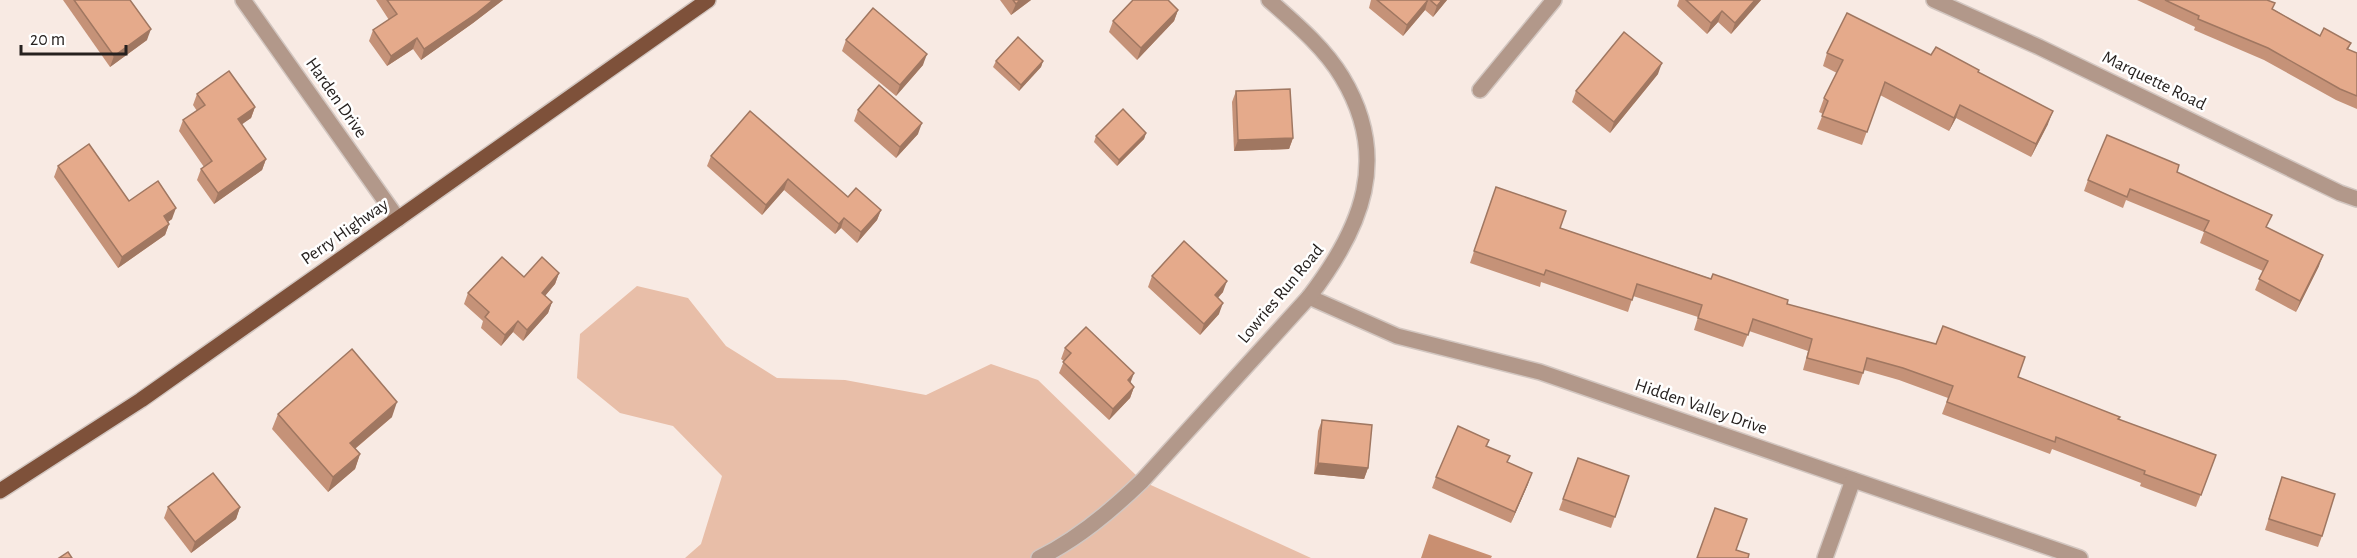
<svg xmlns="http://www.w3.org/2000/svg" width="2357" height="558" font-family="'Alegreya Sans',sans-serif">
  <style>
    .green { fill: #e8bea8 }
    .water { fill: #c98f71 }
    .lines { fill: none; stroke-linecap: round; stroke-linejoin: round }
    .minor-casing { stroke: #d2c6c0; stroke-width: 18 }
    .major-casing { stroke: #d2c6c0; stroke-width: 18 }
    .minor { stroke: #b2988a; stroke-width: 15 }
    .major { stroke: #7e513a; stroke-width: 15 }
    .wall { fill: #c59278 }
    .shaded-wall { fill: #a07761 }
    .building { fill: #e5aa8b; stroke: #a07761; stroke-width: 1.5 }
    .labels { text-anchor: middle; dominant-baseline: central; stroke-width: 5; stroke-linejoin: round; paint-order: stroke }
    .street-label { font-size: 18px; fill: #26211f; stroke: #fff }
  </style>
  <rect width="100%" height="100%" fill="#f8eae3"/>
  <path class="green" d="M 637,286 L 688,298 L 726,346 L 777,378 L 845,380 L 926,395 L 991,364 L 1038,380 L 1142,481 L 1311,558 L 685,558 L 701,544 L 722,476 L 673,426 L 620,413 L 577,378 L 580,334 Z"/>
  <path class="water" d="M 1429,534 L 1492,556 L 1491,558 L 1421,558 Z"/>
  <g class="lines">
    <g class="minor-casing">
      <g id="minor">
        <path d="M 243,0 L 398,219"/>
        <path d="M 1934,0 L 2039,47 L 2340,193 L 2357,199"/>
        <path d="M 1480,90 L 1554,0"/>
        <path d="M 1309,297 L 1397,336 L 1540,372 L 2080,558"/>
        <path d="M 1039,558 C 1078,539 1111,511 1142,481 L 1309,297 C 1362,228 1391,158 1342,77 C 1324,47 1295,23 1269,0"/>
        <path d="M 1825,558 L 1853,480"/>
      </g>
    </g>
    <g class="major-casing">
      <path id="major" d="M 0,491 L 141,400 L 708,0"/>
    </g>
    <use href="#minor" class="minor"/>
    <use href="#major" class="major"/>
  </g>
  <g class="wall">
    <path d="M 63,0 L 130,0 L 147,40 L 110,67 Z"/>
    <path d="M 376,0 L 503,0 L 473,23 L 421,60 L 413,49 L 387,66 L 369,41 L 373,30 L 389,20 Z"/>
    <path d="M 1000,0 L 1031,0 L 1011,15 Z"/>
    <path d="M 1371,0 L 1447,0 L 1433,17 L 1425,10 L 1403,36 L 1369,8 Z"/>
    <path d="M 1679,0 L 1761,0 L 1731,34 L 1718,22 L 1707,34 L 1677,6 Z"/>
    <path d="M 2137,0 L 2267,0 L 2273,9 L 2320,36 L 2351,43 L 2348,50 L 2357,53 L 2357,109 L 2336,100 L 2264,60 L 2194,30 L 2195,27 Z"/>
    <path d="M 1178,10 L 1174,21 L 1137,60 L 1109,32 L 1113,21 Z"/>
    <path d="M 846,40 L 923,65 L 896,96 L 842,51 Z"/>
    <path d="M 1827,53 L 1931,55 L 1978,73 L 2048,124 L 2031,157 L 1956,118 L 1949,131 L 1880,95 L 1862,145 L 1817,129 L 1823,114 L 1819,112 L 1824,98 L 1837,73 L 1823,66 Z"/>
    <path d="M 996,61 L 1043,61 L 1041,67 L 1019,91 L 993,67 Z"/>
    <path d="M 1658,74 L 1610,133 L 1572,102 L 1576,91 Z"/>
    <path d="M 1236,91 L 1293,138 L 1289,149 L 1234,151 L 1232,102 Z"/>
    <path d="M 197,94 L 255,107 L 251,118 L 241,124 L 266,159 L 262,170 L 214,204 L 197,180 L 201,169 L 204,167 L 179,131 L 183,120 L 197,111 L 193,105 Z"/>
    <path d="M 858,110 L 918,134 L 896,158 L 854,121 Z"/>
    <path d="M 1146,133 L 1144,139 L 1117,166 L 1094,142 L 1096,136 Z"/>
    <path d="M 711,156 L 848,197 L 881,210 L 877,220 L 857,243 L 841,228 L 835,234 L 784,190 L 762,215 L 707,166 Z"/>
    <path d="M 58,166 L 129,201 L 172,219 L 168,222 L 169,224 L 165,235 L 118,268 L 54,177 Z"/>
    <path d="M 2177,172 L 2267,227 L 2319,266 L 2296,312 L 2255,290 L 2263,271 L 2200,243 L 2204,232 L 2126,200 L 2123,208 L 2084,191 L 2088,180 Z"/>
    <path d="M 1496,187 L 1560,228 L 1787,304 L 2018,377 L 2118,419 L 2216,455 L 2196,507 L 2140,486 L 2141,483 L 2052,449 L 2050,454 L 1942,414 L 1948,398 L 1899,380 L 1864,370 L 1859,385 L 1803,370 L 1808,351 L 1749,331 L 1743,347 L 1694,330 L 1698,317 L 1633,296 L 1628,312 L 1541,282 L 1540,287 L 1470,263 Z"/>
    <path d="M 559,273 L 555,284 L 545,296 L 552,302 L 548,313 L 523,341 L 513,332 L 501,346 L 481,328 L 483,321 L 464,304 L 468,293 L 524,277 Z"/>
    <path d="M 1152,276 L 1223,292 L 1218,298 L 1219,314 L 1200,335 L 1148,287 Z"/>
    <path d="M 1065,348 L 1131,383 L 1134,387 L 1130,398 L 1109,420 L 1059,373 L 1064,361 L 1061,359 Z"/>
    <path d="M 278,414 L 392,417 L 355,449 L 360,454 L 355,469 L 328,492 L 272,429 Z"/>
    <path d="M 1322,420 L 1368,468 L 1364,479 L 1314,474 L 1318,431 Z"/>
    <path d="M 1489,440 L 1487,446 L 1508,462 L 1528,484 L 1511,523 L 1432,488 L 1436,477 Z"/>
    <path d="M 1578,458 L 1629,476 L 1611,528 L 1559,510 Z"/>
    <path d="M 2282,477 L 2322,536 L 2318,547 L 2265,530 Z"/>
    <path d="M 168,507 L 240,507 L 236,519 L 191,553 L 164,518 Z"/>
  </g>
  <g class="shaded-wall">
    <path d="M 493,0 L 503,0 L 473,23 L 421,60 L 424,49 Z"/>
    <path d="M 1020,0 L 1031,0 L 1011,15 L 1016,4 Z"/>
    <path d="M 1428,0 L 1425,10 L 1403,36 L 1407,25 Z"/>
    <path d="M 1442,0 L 1447,0 L 1433,17 L 1437,6 Z"/>
    <path d="M 1755,0 L 1761,0 L 1731,34 L 1735,23 Z"/>
    <path d="M 1178,10 L 1174,21 L 1137,60 L 1141,48 Z"/>
    <path d="M 1722,11 L 1718,22 L 1707,34 L 1711,23 Z"/>
    <path d="M 151,29 L 147,40 L 110,67 L 114,56 Z"/>
    <path d="M 417,38 L 413,49 L 387,66 L 391,56 Z"/>
    <path d="M 927,54 L 923,65 L 896,96 L 900,85 Z"/>
    <path d="M 1043,61 L 1041,67 L 1019,91 L 1021,85 Z"/>
    <path d="M 1662,63 L 1658,74 L 1610,133 L 1614,122 Z"/>
    <path d="M 1960,105 L 1956,118 L 1949,131 L 1954,118 Z"/>
    <path d="M 255,107 L 251,118 L 234,130 L 238,119 Z"/>
    <path d="M 2053,111 L 2048,124 L 2031,157 L 2036,144 Z"/>
    <path d="M 922,123 L 918,134 L 896,158 L 900,147 Z"/>
    <path d="M 1146,133 L 1144,139 L 1117,166 L 1119,160 Z"/>
    <path d="M 1293,138 L 1289,149 L 1234,151 L 1238,140 Z"/>
    <path d="M 266,159 L 262,170 L 214,204 L 218,193 Z"/>
    <path d="M 788,179 L 784,190 L 762,215 L 766,205 Z"/>
    <path d="M 176,208 L 172,219 L 160,227 L 164,216 Z"/>
    <path d="M 881,210 L 877,220 L 857,243 L 861,232 Z"/>
    <path d="M 844,218 L 841,228 L 835,234 L 839,224 Z"/>
    <path d="M 169,224 L 165,235 L 118,268 L 122,257 Z"/>
    <path d="M 2323,255 L 2319,266 L 2296,312 L 2300,301 Z"/>
    <path d="M 559,273 L 555,284 L 538,304 L 542,293 Z"/>
    <path d="M 1227,281 L 1223,292 L 1210,306 L 1215,295 Z"/>
    <path d="M 552,302 L 548,313 L 523,341 L 527,330 Z"/>
    <path d="M 1223,303 L 1219,314 L 1200,335 L 1204,324 Z"/>
    <path d="M 518,321 L 513,332 L 501,346 L 505,335 Z"/>
    <path d="M 1134,373 L 1130,384 L 1128,380 Z"/>
    <path d="M 1134,387 L 1130,398 L 1109,420 L 1113,409 Z"/>
    <path d="M 397,402 L 392,417 L 345,457 L 350,443 Z"/>
    <path d="M 360,454 L 355,469 L 328,492 L 333,477 Z"/>
    <path d="M 1318,463 L 1368,468 L 1364,479 L 1314,474 Z"/>
    <path d="M 1532,473 L 1528,484 L 1511,523 L 1515,512 Z"/>
    <path d="M 240,507 L 236,519 L 191,553 L 195,542 Z"/>
  </g>
  <g class="building">
    <path d="M 74,0 L 130,0 L 151,29 L 114,56 Z"/>
    <path d="M 387,0 L 493,0 L 477,13 L 424,49 L 417,38 L 391,56 L 373,30 L 397,14 Z"/>
    <path d="M 1013,0 L 1020,0 L 1016,4 Z"/>
    <path d="M 1133,0 L 1168,0 L 1178,10 L 1141,48 L 1113,21 Z"/>
    <path d="M 1377,0 L 1428,0 L 1407,25 Z"/>
    <path d="M 1430,0 L 1442,0 L 1437,6 Z"/>
    <path d="M 1686,0 L 1755,0 L 1735,23 L 1722,11 L 1711,23 Z"/>
    <path d="M 2165,0 L 2267,0 L 2275,3 L 2272,9 L 2320,36 L 2324,28 L 2351,43 L 2347,49 L 2357,53 L 2357,96 L 2340,89 L 2268,48 L 2198,19 L 2199,16 Z"/>
    <path d="M 873,8 L 927,54 L 900,85 L 846,40 Z"/>
    <path d="M 1847,13 L 1931,55 L 1936,47 L 1979,70 L 1978,72 L 2053,111 L 2036,144 L 1960,105 L 1954,118 L 1885,82 L 1867,132 L 1822,116 L 1828,101 L 1824,98 L 1843,60 L 1827,53 Z"/>
    <path d="M 1624,32 L 1662,63 L 1614,122 L 1576,91 Z"/>
    <path d="M 1018,37 L 1043,61 L 1021,85 L 996,61 Z"/>
    <path d="M 229,71 L 255,107 L 238,119 L 266,159 L 218,193 L 201,169 L 212,161 L 183,120 L 205,105 L 197,94 Z"/>
    <path d="M 879,85 L 922,123 L 900,147 L 858,110 Z"/>
    <path d="M 1290,89 L 1293,138 L 1238,140 L 1236,91 Z"/>
    <path d="M 1123,109 L 1146,133 L 1119,160 L 1096,136 Z"/>
    <path d="M 750,111 L 848,197 L 856,188 L 881,210 L 861,232 L 844,218 L 839,224 L 788,179 L 766,205 L 711,156 Z"/>
    <path d="M 2107,135 L 2179,165 L 2177,172 L 2272,215 L 2266,227 L 2323,255 L 2300,301 L 2259,279 L 2268,261 L 2204,231 L 2209,221 L 2130,189 L 2127,197 L 2088,180 Z"/>
    <path d="M 89,144 L 129,201 L 158,181 L 176,208 L 164,216 L 169,224 L 122,257 L 58,166 Z"/>
    <path d="M 1496,187 L 1566,211 L 1560,228 L 1711,279 L 1713,274 L 1788,300 L 1787,304 L 1936,344 L 1943,326 L 2025,357 L 2018,377 L 2120,417 L 2118,419 L 2216,455 L 2201,495 L 2144,474 L 2145,471 L 2056,437 L 2055,442 L 1947,402 L 1953,386 L 1903,368 L 1867,358 L 1863,373 L 1807,358 L 1812,339 L 1753,319 L 1748,335 L 1698,318 L 1702,305 L 1637,284 L 1632,300 L 1546,270 L 1544,275 L 1474,251 Z"/>
    <path d="M 1184,241 L 1227,281 L 1215,295 L 1223,303 L 1204,324 L 1152,276 Z"/>
    <path d="M 502,257 L 524,277 L 542,257 L 559,273 L 542,293 L 552,302 L 527,330 L 518,321 L 505,335 L 485,317 L 489,312 L 468,293 Z"/>
    <path d="M 1086,327 L 1134,373 L 1128,380 L 1134,387 L 1113,409 L 1063,362 L 1071,353 L 1065,348 Z"/>
    <path d="M 352,349 L 397,402 L 350,443 L 360,454 L 333,477 L 278,414 Z"/>
    <path d="M 1322,420 L 1372,425 L 1368,468 L 1318,463 Z"/>
    <path d="M 1458,426 L 1489,440 L 1486,446 L 1510,456 L 1507,462 L 1532,473 L 1515,512 L 1436,477 Z"/>
    <path d="M 1578,458 L 1629,476 L 1615,517 L 1563,499 Z"/>
    <path d="M 213,473 L 240,507 L 195,542 L 168,507 Z"/>
    <path d="M 2282,477 L 2335,494 L 2322,536 L 2269,519 Z"/>
    <path d="M 1715,508 L 1747,519 L 1736,550 L 1749,554 L 1748,558 L 1697,558 Z"/>
    <path d="M 68,552 L 72,558 L 59,558 Z"/>
  </g>
  <g class="labels">
    <g class="street-label">
      <text transform="translate(2154 81) rotate(26)">Marquette Road</text>
      <text transform="translate(336 98) rotate(55)">Harden Drive</text>
      <text transform="translate(345 232) rotate(-35)">Perry Highway</text>
      <text transform="translate(1281 294) rotate(-50)">Lowries Run Road</text>
      <text transform="translate(1701 407) rotate(19)">Hidden Valley Drive</text>
    </g>
  </g>
  <path d="M21 45v9h105v-9" fill="none" stroke="#26211f" stroke-width="3"/>
  <text x="30" y="45" font-size="18" fill="#26211f" stroke="#ffffff" stroke-width="4.5" paint-order="stroke">20 m</text>
</svg>
